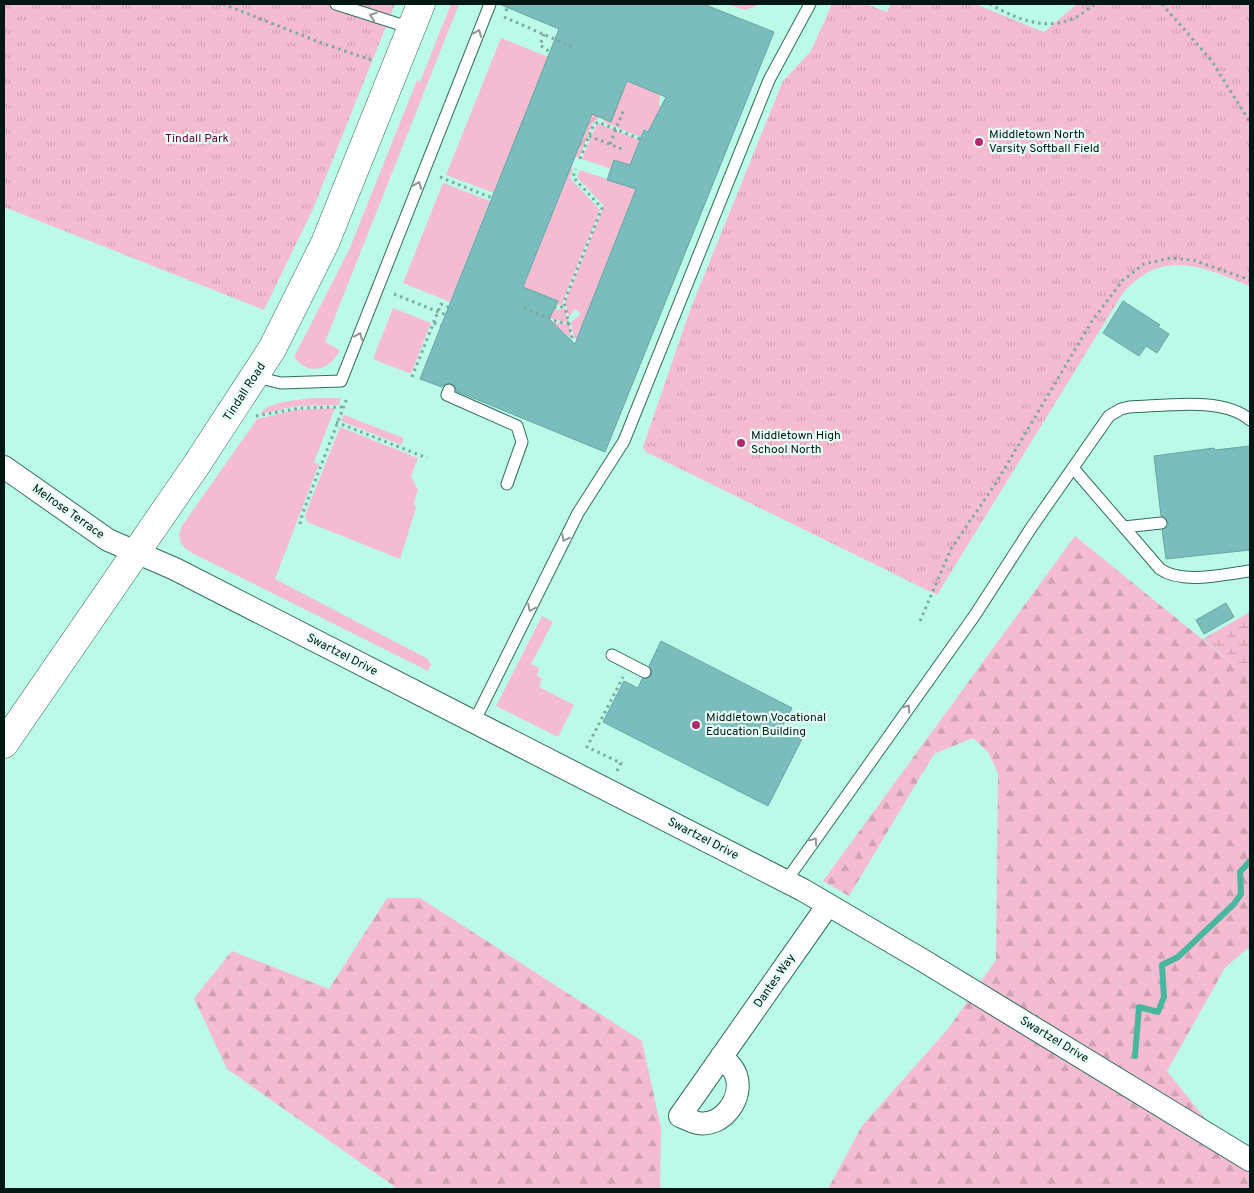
<svg xmlns="http://www.w3.org/2000/svg" width="1254" height="1193" font-family="Overpass,sans-serif">
  <style>
    .grass { fill: #f5bcd1 }
    .forest { fill: url(#forest-firs) }
    .wetland { fill: url(#wetland-marsh) }
    .park { fill: url(#park-tufts) }
    .garden { fill: url(#garden-furrows) }
    .lines { fill: none; stroke-linecap: round; stroke-linejoin: round }
    .stream { stroke: #48b79d; stroke-width: 6 }
    .building { fill: #7bbdbc; stroke: #64a6a5; fill-rule: evenodd }
    .lane-casing { stroke: #316d5e; stroke-width: 13 }
    .street-casing { stroke: #316d5e; stroke-width: 24 }
    .secondary-casing { stroke: #316d5e; stroke-width: 29 }
    .path { stroke: #7aaa9c; stroke-width: 3; stroke-dasharray: 2.5 4; stroke-linecap: butt }
    .lane { stroke: #fff; stroke-width: 11 }
    .street { stroke: #fff; stroke-width: 22 }
    .secondary { stroke: #fff; stroke-width: 28 }
    .oneway { stroke: #8d9794 }
    .poi-dot { fill: #b0296e; stroke: #e7fff7; stroke-width: 2 }
    .labels { text-anchor: middle; dominant-baseline: central; stroke-width: 4.5; stroke-linejoin: round; paint-order: stroke }
    .poi-label { font-size: 12px; fill: #011812; stroke: #e7fff7; text-anchor: start }
    .park-label { font-size: 12px; fill: #630139; stroke: #e7fff7 }
    .street-label { font-size: 12px; fill: #011812; stroke: #e7fff7 }
  </style>
  <defs>
    <pattern id="forest-firs" width="22" height="20" patternUnits="userSpaceOnUse" patternTransform="scale(1.25)"><rect width="22" height="20" fill="#f5bcd1"/><path d="M5 1l3.5 6h-7zM16 11l3.5 6h-7z" fill="#d0a1b2"/></pattern>
    <pattern id="wetland-marsh" width="20" height="14" patternUnits="userSpaceOnUse" patternTransform="scale(1.25)"><rect width="20" height="14" fill="#f5bcd1"/><path d="M1 5h8M5 5V1M11 12h8M15 12V8" fill="none" stroke="#d0a1b2"/></pattern>
    <pattern id="park-tufts" width="24" height="20" patternUnits="userSpaceOnUse" patternTransform="scale(1.25)"><rect width="24" height="20" fill="#f5bcd1"/><path d="M3 7l-1-3M5 7V3M7 7l1-3M15 17l-1-3M17 17v-4M19 17l1-3" fill="none" stroke="#d0a1b2"/></pattern>
    <pattern id="garden-furrows" width="10" height="10" patternUnits="userSpaceOnUse" patternTransform="scale(1.25)"><rect width="10" height="10" fill="#f5bcd1"/><path d="M-1 1l2-2M0 10L10 0M9 11l2-2" fill="none" stroke="#d0a1b2"/></pattern>
  </defs>
  <rect width="100%" height="100%" fill="#bcfae8"/>
  <g class="grass">
    <path d="M 451,4 L 459,4 L 325,342 L 340,350 C 330,370 309,377 294,357 L 349,250 L 417,80 L 420,82 Z"/>
    <path d="M 733,4 L 760,4 L 746,10 L 732,6 Z"/>
    <path d="M 501,38 L 548,57 L 494,193 L 446,175 Z"/>
    <path d="M 608,74 L 660,94 L 659,105 L 668,111 L 641,179 L 582,159 L 596,125 L 600,124 L 639,140 L 635,151 L 645,126 L 640,137 L 604,122 Z"/>
    <path d="M 571,167 L 573,168 L 570,178 L 600,210 L 563,301 L 564,305 L 555,305 L 557,300 L 526,288 L 520,301 L 558,310 L 565,308 L 568,322 C 551,321 532,312 518,301 Z"/>
    <path d="M 580,170 L 636,189 L 577,339 L 574,338 L 571,322 L 581,314 L 575,309 L 569,317 L 565,302 L 604,206 L 577,177 Z"/>
    <path d="M 443,183 L 490,201 L 450,302 L 403,283 Z"/>
    <path d="M 393,308 L 431,323 L 411,374 L 373,359 Z"/>
    <path d="M 526,310 L 557,323 L 569,324 L 571,333 L 570,337 Z"/>
    <path d="M 314,398 L 341,398 L 339,405 L 297,406 L 260,414 C 268,401 299,400 314,398 Z"/>
    <path d="M 335,408 L 314,462 L 319,464 L 275,579 L 428,659 L 431,665 L 428,671 L 192,553 C 181,547 176,538 182,526 L 257,419 L 295,410 Z"/>
    <path d="M 344,415 L 404,438 L 401,445 L 341,421 Z"/>
    <path d="M 340,427 L 418,458 L 411,476 L 418,490 L 414,503 L 416,508 L 400,559 L 307,522 L 305,515 Z"/>
    <path d="M 542,616 L 553,622 L 531,664 L 539,668 L 537,676 L 542,679 L 539,687 L 574,705 L 558,737 L 496,706 Z"/>
  </g>
  <g class="forest">
    <path d="M 1075,536 L 1250,678 L 1250,946 L 1225,968 L 1167,1071 L 1250,1175 L 1250,1189 L 828,1189 L 862,1126 L 948,1029 L 996,960 L 998,773 L 988,752 L 973,738 L 934,754 L 849,896 L 823,881 Z"/>
    <path d="M 387,898 L 420,898 L 642,1041 L 661,1128 L 660,1189 L 398,1189 L 227,1069 L 194,998 L 232,951 L 329,989 Z"/>
  </g>
  <path class="wetland" d="M 1250,612 L 1250,678 L 1203,639 Z"/>
  <g class="park">
    <path d="M 4,4 L 395,4 L 313,209 L 264,310 L 4,207 Z"/>
    <path d="M 832,4 L 866,4 L 887,12 L 891,4 L 975,4 L 1044,32 L 1077,4 L 1250,4 L 1250,286 C 1200,266 1160,247 1121,296 L 937,595 L 646,452 L 643,447 L 690,310 L 783,81 L 811,51 Z"/>
  </g>
  <path class="garden" d="M 604,82 L 594,114 L 600,117 L 593,123 L 579,158 L 575,156 Z"/>
  <g class="lines">
    <path class="stream" d="M 1135,1056 L 1139,1007 L 1158,1012 L 1164,997 L 1162,965 L 1178,957 L 1234,904 L 1241,894 L 1240,872 L 1250,861"/>
  </g>
  <g class="building">
    <path d="M 499,4 L 703,4 L 774,32 L 605,452 L 456,391 L 455,386 L 451,383 L 445,384 L 442,387 L 420,379 L 559,29 ZM 627,81 L 666,97 L 648,132 L 644,130 L 630,165 L 614,160 L 607,180 L 636,189 L 575,344 L 549,319 L 558,301 L 523,287 L 592,114 L 611,122 Z"/>
    <path d="M 1123,301 L 1160,325 L 1158,327 L 1169,334 L 1157,353 L 1146,346 L 1139,356 L 1103,333 Z"/>
    <path d="M 1250,446 L 1250,550 L 1166,559 L 1162,530 L 1168,526 L 1168,522 L 1161,516 L 1154,456 L 1214,448 L 1215,450 Z"/>
    <path d="M 1226,603 L 1234,617 L 1204,634 L 1196,620 Z"/>
    <path d="M 661,641 L 792,708 L 782,727 L 803,737 L 768,806 L 603,722 L 624,681 L 638,688 L 642,679 L 651,676 L 652,671 L 649,666 Z"/>
  </g>
  <g class="lines">
    <g class="lane-casing">
      <g id="lane">
        <path d="M 336,4 L 411,28"/>
        <path d="M 256,377 L 281,383 L 341,381 L 490,4"/>
        <path d="M 449,390 L 447,395 L 517,426 L 522,442 L 507,484"/>
        <path d="M 1073,468 L 1160,569 C 1183,585 1224,574 1250,571"/>
        <path d="M 1124,527 L 1161,523"/>
        <path d="M 612,655 L 645,672"/>
        <path d="M 474,722 L 578,513 L 624,441 L 769,80 L 810,4"/>
        <path d="M 786,881 L 975,615 L 1031,528 L 1109,416 L 1121,409 L 1129,407 C 1164,406 1223,396 1250,420"/>
      </g>
    </g>
    <g class="street-casing">
      <g id="street">
        <path d="M 4,467 L 108,540 L 175,569 L 803,890 L 924,961 L 1250,1160"/>
        <path d="M 721,1057 C 727,1062 733,1067 736,1075 C 744,1098 723,1127 698,1123 C 692,1122 686,1118 680,1116 L 828,905"/>
      </g>
    </g>
    <g class="secondary-casing">
      <path id="secondary" d="M 4,744 L 197,464 L 272,349 L 325,243 L 421,4"/>
    </g>
    <g class="path">
      <path d="M 223,4 L 319,42 L 374,61"/>
      <path d="M 990,4 C 1014,18 1044,31 1072,19 C 1080,16 1088,9 1095,4"/>
      <path d="M 1162,4 L 1211,60 L 1250,122"/>
      <path d="M 506,11 L 509,4"/>
      <path d="M 504,17 L 575,48"/>
      <path d="M 544,34 L 540,45 L 550,52"/>
      <path d="M 589,136 L 622,149"/>
      <path d="M 610,144 L 624,109"/>
      <path d="M 580,159 L 593,126 L 598,122 L 640,139"/>
      <path d="M 440,177 L 492,198"/>
      <path d="M 394,294 L 446,315"/>
      <path d="M 554,307 L 558,308 L 565,306"/>
      <path d="M 524,308 L 558,322 L 570,323"/>
      <path d="M 434,323 L 441,326"/>
      <path d="M 572,338 L 564,302 L 602,208 L 573,177 L 576,169"/>
      <path d="M 412,377 L 441,304 L 448,307"/>
      <path d="M 256,416 L 300,408 L 342,407"/>
      <path d="M 336,422 L 427,458"/>
      <path d="M 300,524 L 302,515 L 347,398"/>
      <path d="M 920,621 L 951,549 L 996,483 L 1092,321 L 1123,280 L 1144,264 L 1170,258 L 1193,260 L 1250,280"/>
      <path d="M 617,771 L 621,763 L 587,747 L 623,677"/>
    </g>
    <use href="#lane" class="lane"/>
    <use href="#street" class="street"/>
    <use href="#secondary" class="secondary"/>
  </g>
  <defs><path id="oneway-chevron" d="M-2-3.5L2.5 0L-2 3.5" fill="none" stroke-width="1.6" stroke-linecap="round" stroke-linejoin="round" transform="scale(1.25)"/></defs>
  <g class="oneway">
    <use href="#oneway-chevron" transform="translate(373 16) rotate(-162)"/>
    <use href="#oneway-chevron" transform="translate(478 33) rotate(-68)"/>
    <use href="#oneway-chevron" transform="translate(418 185) rotate(-68)"/>
    <use href="#oneway-chevron" transform="translate(359 336) rotate(-68)"/>
    <use href="#oneway-chevron" transform="translate(565 538) rotate(116)"/>
    <use href="#oneway-chevron" transform="translate(531 608) rotate(116)"/>
    <use href="#oneway-chevron" transform="translate(907 708) rotate(-55)"/>
    <use href="#oneway-chevron" transform="translate(814 841) rotate(-55)"/>
  </g>
  <g class="poi-dot">
    <circle cx="979" cy="142" r="5"/>
    <circle cx="741" cy="443" r="5"/>
    <circle cx="696" cy="725" r="5"/>
  </g>
  <g class="labels">
    <g class="poi-label">
      <text x="989" y="135">Middletown North<tspan x="989" dy="14">Varsity Softball Field</tspan></text>
      <text x="751" y="436">Middletown High<tspan x="751" dy="14">School North</tspan></text>
      <text x="706" y="718">Middletown Vocational<tspan x="706" dy="14">Education Building</tspan></text>
    </g>
    <g class="park-label">
      <text x="197" y="139">Tindall Park</text>
    </g>
    <g class="street-label">
      <text transform="translate(245 392) rotate(-57)">Tindall Road</text>
      <text transform="translate(68 512) rotate(35)">Melrose Terrace</text>
      <text transform="translate(342 655) rotate(27)">Swartzel Drive</text>
      <text transform="translate(703 839) rotate(27)">Swartzel Drive</text>
      <text transform="translate(775 981) rotate(-55)">Dantes Way</text>
      <text transform="translate(1054 1040) rotate(31)">Swartzel Drive</text>
    </g>
  </g>
  <rect width="1254" height="1193" fill="none" stroke="#011812" stroke-width="10"/>
</svg>
